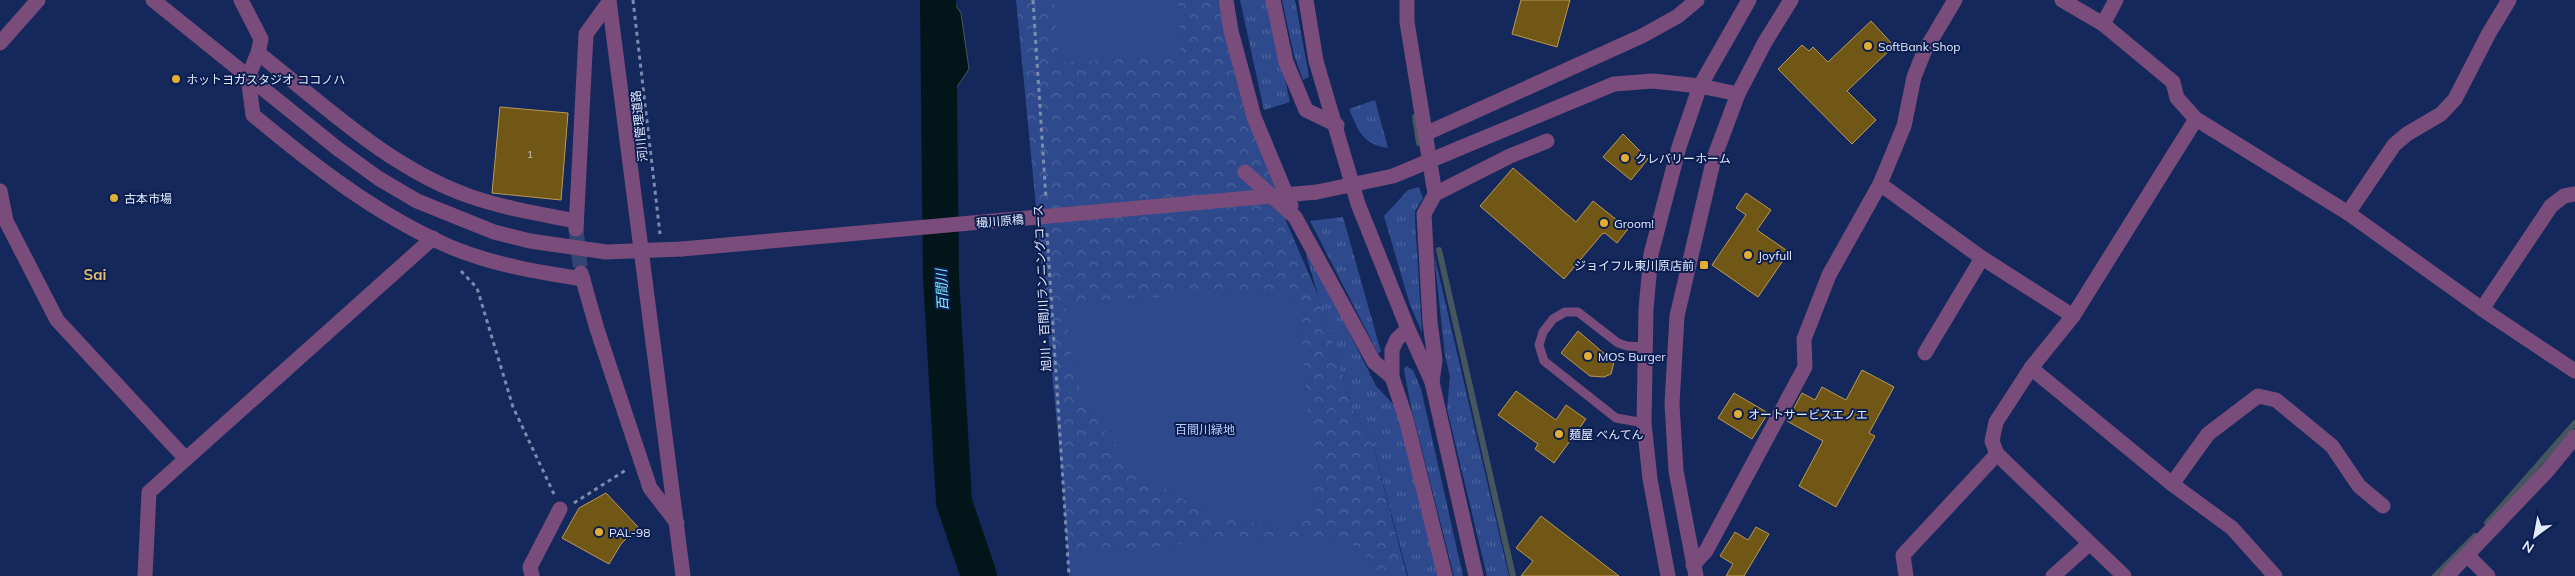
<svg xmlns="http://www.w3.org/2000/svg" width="2575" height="576" font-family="Mulish,'Noto Sans JP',sans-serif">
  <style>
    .grass { fill: url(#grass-tufts) }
    .park { fill: url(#park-crowns) }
    .pitch { fill: #2f4a8c }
    .water { fill: #021619; stroke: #45565e }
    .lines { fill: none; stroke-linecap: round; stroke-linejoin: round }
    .stream { stroke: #45565e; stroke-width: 6 }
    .river { stroke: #021619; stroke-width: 36 }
    .building { fill: #715715; stroke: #b99a55 }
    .minor-tunnel { stroke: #344573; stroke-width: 15; stroke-dasharray: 15 8; stroke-linecap: butt }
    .path { stroke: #7c8aad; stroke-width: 3; stroke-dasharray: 4 4; stroke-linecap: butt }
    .service { stroke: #794c7b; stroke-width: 9 }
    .minor { stroke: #794c7b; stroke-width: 15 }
    .tertiary { stroke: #794c7b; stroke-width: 15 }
    .tertiary-bridge { stroke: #794c7b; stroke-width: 15 }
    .poi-dot { fill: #e1af34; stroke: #0c1d50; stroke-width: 2 }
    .labels { text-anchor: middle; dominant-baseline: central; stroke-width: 4; stroke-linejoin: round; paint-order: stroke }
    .number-label { font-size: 10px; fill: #c5c5c4 }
    .poi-label { font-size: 12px; fill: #e1eafe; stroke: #0c1d50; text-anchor: start }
    .street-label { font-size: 12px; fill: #e1eafe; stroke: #0c1d50 }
    .park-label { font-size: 12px; fill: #b8cefd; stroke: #0c1d50 }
    .water-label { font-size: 14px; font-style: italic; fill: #7cedfa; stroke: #0c1d50 }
    .quarter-label { font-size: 15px; font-weight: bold; fill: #debc73; stroke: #0c1d50 }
  </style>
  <defs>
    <pattern id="grass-tufts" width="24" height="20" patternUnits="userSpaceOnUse" patternTransform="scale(1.25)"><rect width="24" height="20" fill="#2f4a8c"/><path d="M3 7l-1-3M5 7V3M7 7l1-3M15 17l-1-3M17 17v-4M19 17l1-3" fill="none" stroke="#4d649d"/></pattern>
    <pattern id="park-crowns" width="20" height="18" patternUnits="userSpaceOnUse" patternTransform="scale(1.25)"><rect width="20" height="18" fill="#2f4a8c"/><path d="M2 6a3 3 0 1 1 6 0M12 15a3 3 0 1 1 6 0" fill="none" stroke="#4d649d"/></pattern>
  </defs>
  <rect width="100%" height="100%" fill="#15285b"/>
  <g class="grass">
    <path d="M 1240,0 L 1268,0 L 1290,102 L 1264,110 Z"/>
    <path d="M 1282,0 L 1295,0 L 1309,77 L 1303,80 L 1294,55 Z"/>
    <path d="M 1375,100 L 1388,148 C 1363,145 1358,130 1349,109 Z"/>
    <path d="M 1419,187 L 1423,198 L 1415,211 L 1415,220 L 1422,332 L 1410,305 L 1384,216 L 1408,190 Z"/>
    <path d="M 1343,217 L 1381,352 L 1378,353 L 1310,221 Z"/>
    <path d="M 1310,254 L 1376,386 L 1394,405 L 1403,429 L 1439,576 L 1408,576 L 1371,438 L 1354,413 L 1306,255 Z"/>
    <path d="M 1434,254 L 1509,576 L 1487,576 L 1447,409 L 1450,377 L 1445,355 Z"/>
    <path d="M 1406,366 L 1413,370 L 1421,389 L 1463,576 L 1454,576 L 1411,407 L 1404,370 Z"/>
  </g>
  <path class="park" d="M 1016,0 L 1218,0 L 1235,76 L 1250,121 L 1274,177 L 1286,221 L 1320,300 L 1354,413 L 1371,438 L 1407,576 L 1069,576 L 1062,476 Z"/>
  <g class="pitch">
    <path d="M 1054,0 L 1178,0 L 1181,55 L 1058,63 Z"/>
    <path d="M 1270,291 C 1288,293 1295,299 1300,316 L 1317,519 C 1300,522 1281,527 1264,525 C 1196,516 1136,480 1099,422 C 1089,407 1080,391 1075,374 C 1069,350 1067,326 1066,302 Z"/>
    <path d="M 1310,537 C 1344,542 1365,539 1377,576 L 1069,576 L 1068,554 L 1110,552 L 1224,539 Z"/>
  </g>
  <path class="water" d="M 926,0 L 952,0 L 961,13 L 969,69 L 949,99 L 947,128 L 929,121 Z"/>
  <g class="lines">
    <g class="stream">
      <path d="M 1415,117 L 1419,143"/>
      <path d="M 1439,250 L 1513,576"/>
      <path d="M 2487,523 L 2575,423"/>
      <path d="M 2435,576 L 2475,536"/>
    </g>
    <path class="river" d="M 938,0 L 941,278 L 954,502 L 979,576"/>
  </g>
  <g class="building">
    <path d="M 1521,0 L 1570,0 L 1557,47 L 1512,34 Z"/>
    <path d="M 1871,21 L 1894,46 L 1847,91 L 1876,120 L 1852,144 L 1778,69 L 1802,45 L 1809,51 L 1813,47 L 1828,62 Z"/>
    <path d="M 500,107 L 568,113 L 561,200 L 492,193 Z"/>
    <path d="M 1623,134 L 1648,159 L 1631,180 L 1603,157 Z"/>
    <path d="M 1513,168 L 1576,222 L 1593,201 L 1628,229 L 1617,243 L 1605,233 L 1602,234 L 1564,279 L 1480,206 Z"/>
    <path d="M 1746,193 L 1771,210 L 1757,230 L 1789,252 L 1758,297 L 1712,265 L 1746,215 L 1736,208 Z"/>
    <path d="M 1578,331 L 1614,362 L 1611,374 L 1604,377 L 1590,376 L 1561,353 Z"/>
    <path d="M 1862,370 L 1894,387 L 1869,433 L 1875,436 L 1836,507 L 1799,486 L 1823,441 L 1787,421 L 1802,393 L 1815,400 L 1822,387 L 1846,400 Z"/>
    <path d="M 1516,391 L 1556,420 L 1566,405 L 1586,419 L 1554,463 L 1535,449 L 1538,444 L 1498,415 Z"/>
    <path d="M 1734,393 L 1768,413 L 1752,439 L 1718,418 Z"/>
    <path d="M 606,493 L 638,527 L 621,544 L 609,564 L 562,538 L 579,508 Z"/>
    <path d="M 1541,516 L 1619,576 L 1521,576 L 1533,561 L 1516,548 Z"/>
    <path d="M 1756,527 L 1769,534 L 1744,576 L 1726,576 L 1733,564 L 1720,556 L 1735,532 L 1748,540 Z"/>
  </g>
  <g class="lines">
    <path class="minor-tunnel" d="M 576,229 L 581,273"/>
    <g class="path">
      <path d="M 633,0 L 660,234"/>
      <path d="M 1033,0 L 1046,199"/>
      <path d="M 1047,233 L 1069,576"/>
      <path d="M 461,271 L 477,288 L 513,407 L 554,494"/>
      <path d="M 574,503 L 626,470"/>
    </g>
    <path class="service" d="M 1644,423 L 1616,418 L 1544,361 L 1539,345 L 1543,332 L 1553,319 L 1565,312 L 1578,312 L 1618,343 L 1627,346 L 1645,347"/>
    <g class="minor">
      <path d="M 241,0 L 261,39 L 258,53 L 248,77 L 253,115 C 313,165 374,213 446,245 C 489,264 537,272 583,279"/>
      <path d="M 1226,0 L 1231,31 L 1254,117 L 1291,206"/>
      <path d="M 1273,0 L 1286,62 L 1306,110 L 1337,125"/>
      <path d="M 1306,0 L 1316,61 L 1358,204 L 1408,329 L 1432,382 L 1476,576"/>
      <path d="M 1407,0 L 1407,22 L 1435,194"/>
      <path d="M 2062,0 L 2103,24 L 2173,82 L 2177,98 L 2196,119 L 2348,213 L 2482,309 L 2575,371"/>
      <path d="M 2103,24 L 2116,0"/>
      <path d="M 0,43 L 38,0"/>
      <path d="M 258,53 C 323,104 389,168 469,196 C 503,208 540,214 576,221"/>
      <path d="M 2196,119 L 2073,316 L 2031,368 L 2172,484 L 2232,528 L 2275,576"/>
      <path d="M 1425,134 L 1642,36 L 1678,16 L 1697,0"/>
      <path d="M 1245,172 L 1295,217 L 1374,362 L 1392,377"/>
      <path d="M 1880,184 L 1982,258 L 2073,316"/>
      <path d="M 0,191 L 6,221 L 57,320 L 186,459"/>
      <path d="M 2348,213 L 2394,145 L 2407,134 L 2441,114 L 2455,99 L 2489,33 L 2509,0"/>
      <path d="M 576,229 L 586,34 L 609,2"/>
      <path d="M 581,273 L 597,329 L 650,488 L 677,523"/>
      <path d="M 2482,309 L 2551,206 L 2564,196 L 2575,194"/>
      <path d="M 1408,329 L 1397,339 L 1392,350 L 1392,377 L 1406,419 L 1445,576"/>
      <path d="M 1925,353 L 1982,258"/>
      <path d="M 2031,368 L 1996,422 L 1992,441 L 1997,454 L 2124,576"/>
      <path d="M 1432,382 L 1435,360 L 1430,322 L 1424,214 L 1435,194 L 1510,156 L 1547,141"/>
      <path d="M 2172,484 L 2208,434 L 2258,396 L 2276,400 L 2332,446 L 2359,486 L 2383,506"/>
      <path d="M 2468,556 L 2488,576"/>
      <path d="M 1693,565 L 1706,551 L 1805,367 L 1804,339 L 1829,275 L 1880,184 L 1904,126 L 1914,77 L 1924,52 L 1955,0"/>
      <path d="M 145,576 L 149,492 L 433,238"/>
      <path d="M 532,576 L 530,567 L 560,509"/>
      <path d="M 1906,576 L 1903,555 L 1997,454"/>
      <path d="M 2053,576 L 2089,544"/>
      <path d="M 2447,576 L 2548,470 L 2575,437"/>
    </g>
    <g class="tertiary">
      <path d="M 153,0 L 338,149 L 378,178 L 417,201 L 494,232 L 530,241 L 606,252 L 682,249"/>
      <path d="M 609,0 L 683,576"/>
      <path d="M 1460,148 L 1614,84 L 1653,81 L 1700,86 L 1738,94"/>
      <path d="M 1317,192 L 1393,176 L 1410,169"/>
      <path d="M 1668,576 L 1650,479 L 1644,423 L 1646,309 L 1651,254 L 1679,147 L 1700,86 L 1749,0"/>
      <path d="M 1696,576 L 1676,471 L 1672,404 L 1677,316 L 1714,158 L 1738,94 L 1765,42 L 1791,0"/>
    </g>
    <g class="tertiary-bridge">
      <path d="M 1410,169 L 1460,148"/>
      <path d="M 682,249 L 1317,192"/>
    </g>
  </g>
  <g class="poi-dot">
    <circle cx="1868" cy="46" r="5"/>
    <circle cx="176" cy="79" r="5"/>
    <circle cx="1625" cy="158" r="5"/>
    <circle cx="114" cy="198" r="5"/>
    <circle cx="1604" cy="223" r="5"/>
    <circle cx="1748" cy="255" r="5"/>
    <rect x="1699" y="260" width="10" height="10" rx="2.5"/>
    <circle cx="1588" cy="356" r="5"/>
    <circle cx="1738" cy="414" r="5"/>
    <circle cx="1559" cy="434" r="5"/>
    <circle cx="599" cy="532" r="5"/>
  </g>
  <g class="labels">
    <g class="number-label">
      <text x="530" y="154">1</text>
    </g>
    <g class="poi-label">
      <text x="1878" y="46">SoftBank Shop</text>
      <text x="186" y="79">ホットヨガスタジオ ココノハ</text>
      <text x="1635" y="158">クレバリーホーム</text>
      <text x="124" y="198">古本市場</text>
      <text x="1614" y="223">Groom!</text>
      <text x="1758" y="255">Joyfull</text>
      <text x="1694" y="265" text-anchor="end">ジョイフル東川原店前</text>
      <text x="1598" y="356">MOS Burger</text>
      <text x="1748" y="414">オートサービスエノエ</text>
      <text x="1569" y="434">麺屋 べんてん</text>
      <text x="609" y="532">PAL-98</text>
    </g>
    <g class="street-label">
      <text transform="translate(639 126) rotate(-96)">河川管理道路</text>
      <text transform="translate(1000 221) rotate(-5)">穝川原橋</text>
      <text transform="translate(1042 288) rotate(-93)">旭川・百間川ランニングコース</text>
    </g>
    <g class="park-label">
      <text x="1205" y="429">百間川緑地</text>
    </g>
    <g class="water-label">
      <text transform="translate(942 290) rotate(-93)">百間川</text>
    </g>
    <g class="quarter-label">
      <text x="95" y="274">Sai</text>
    </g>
  </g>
  <g transform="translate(2535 536) rotate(212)" stroke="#0c1d50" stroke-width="4" paint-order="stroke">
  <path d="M0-4L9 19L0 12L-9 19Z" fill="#e1eafe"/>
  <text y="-8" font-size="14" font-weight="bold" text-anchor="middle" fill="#e1eafe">N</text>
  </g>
</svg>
